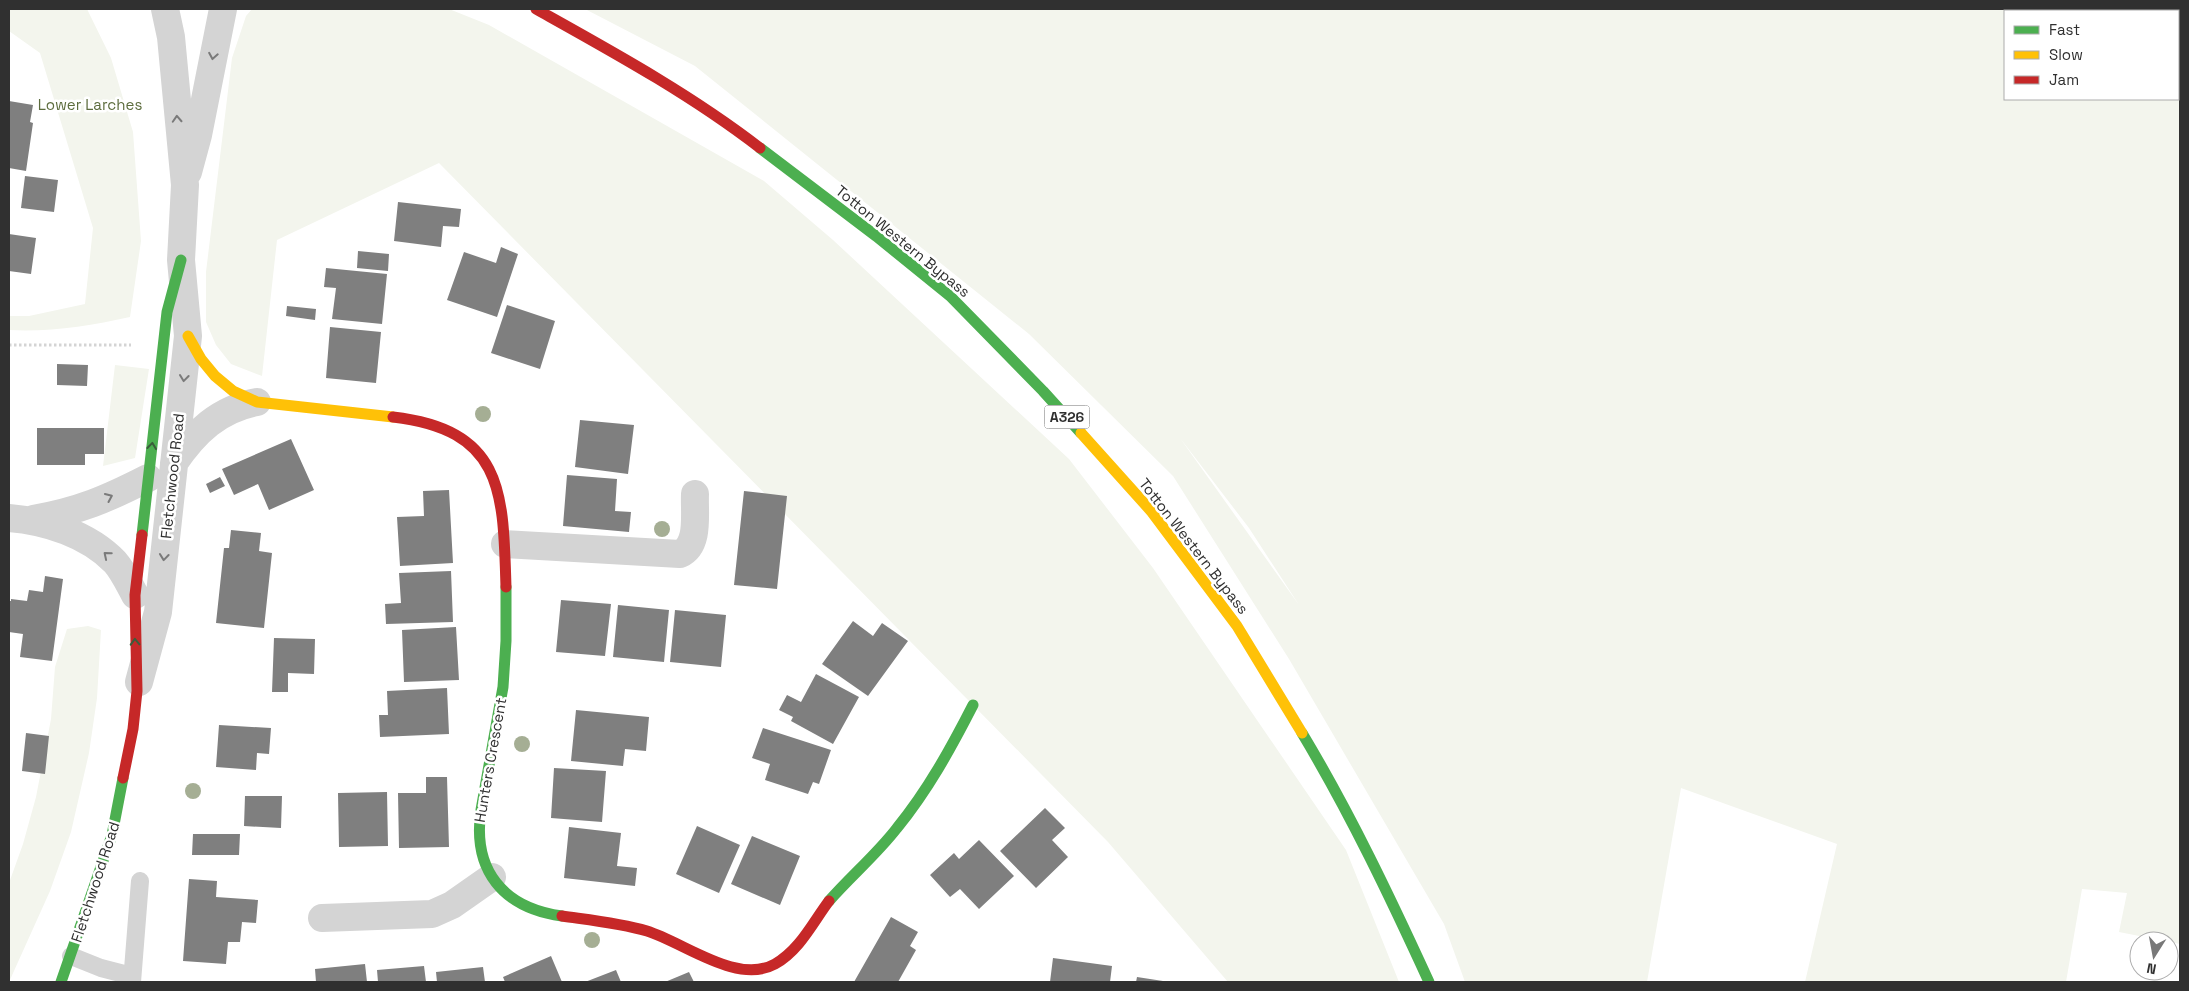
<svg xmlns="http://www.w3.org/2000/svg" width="2189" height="991" viewBox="0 0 2189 991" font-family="'Space Grotesk',sans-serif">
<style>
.green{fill:#f3f5ed;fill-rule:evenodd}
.building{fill:#7f7f7f}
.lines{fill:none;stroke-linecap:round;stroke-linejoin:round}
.path{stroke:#d4d4d4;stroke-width:3;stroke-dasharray:2.5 2.5;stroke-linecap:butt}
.lane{stroke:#d4d4d4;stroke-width:18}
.street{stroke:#d4d4d4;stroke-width:28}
.fast{stroke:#4caf50;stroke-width:11}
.slow{stroke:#ffc107;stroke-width:11}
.jam{stroke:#c62828;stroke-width:11}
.tree{fill:#a5ae94}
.oneway{stroke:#7a7a7a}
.oneway2{stroke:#3a5c3b}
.labels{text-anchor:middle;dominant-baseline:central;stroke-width:5;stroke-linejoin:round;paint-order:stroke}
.shield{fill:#fff;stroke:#6e6e6e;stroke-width:1}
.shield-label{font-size:14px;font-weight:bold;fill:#303030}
.park-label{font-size:15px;fill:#5c6c3d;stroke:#fff}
.street-label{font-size:15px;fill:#303030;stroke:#fff}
</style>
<rect width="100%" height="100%" fill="#fff"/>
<path class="green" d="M9,9H87L111,58L133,132L141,241L130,317C89,326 51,332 9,330V316H29L85,304L93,228L40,53L9,31Z
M252,9H449L489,25L764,181L833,240L1069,459L1153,568L1346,850L1399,982H1228L1108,842L439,163L277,240L262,376L231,364L216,345L206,322V272L232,58L246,16Z
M585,9H2180V944L2119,932L2127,893L2082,889L2066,982H1805L1837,844L1681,788L1647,982H1465L1444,924L1289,659L1173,476L1029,334L695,66ZM2005,11H2178V99H2005ZM1180,438L1249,528L1299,605Z
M115,365L149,369L135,458L103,466Z
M88,626L101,630L97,698L89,753L71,832L50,891L9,982V883L23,844L36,797L51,719L55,667L67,629Z"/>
<path class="building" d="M9,101L33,105L30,122L33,123L26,171L9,168Z
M25,176L58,180L54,212L21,208Z
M398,202L461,209L459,227L443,226L441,247L394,241Z
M9,234L36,238L31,274L9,271Z
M501,247L518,254L497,317L447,300L464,252L496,263Z
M358,251L389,254L388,271L357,268Z
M326,268L387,274L382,324L332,319L336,288L324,287Z
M507,305L555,321L540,369L491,353Z
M287,306L316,309L315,320L286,316Z
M330,327L381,332L376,383L326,378Z
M57,364L88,365L87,386L57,385Z
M580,420L634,425L628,474L575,467Z
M37,428H104V454H85V465H37Z
M291,439L314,490L269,510L258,484L234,495L222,469Z
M567,475L617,479L615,511L631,512L629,532L563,526Z
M220,477L225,486L210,493L206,484Z
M449,490L453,563L400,566L397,517L424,516L423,491Z
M744,491L787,496L777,589L734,585Z
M231,530L261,533L259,551L272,553L264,628L216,623L224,548H229Z
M451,571L453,622L386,624L385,604L401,603L399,573Z
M45,576L63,579L52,661L20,657L23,634L9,632V601H11V599L27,601L29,590L43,592Z
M561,600L611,604L605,656L556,652Z
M618,605L669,610L664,662L613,657Z
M675,610L726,615L721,667L670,662Z
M853,621L873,636L882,623L908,641L868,696L822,664Z
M456,627L459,680L404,682L402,630Z
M274,638L315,639L314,674L288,673V692H272Z
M816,674L859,697L833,744L791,721L793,717L779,710L787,695L801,702Z
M447,688L449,734L380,737L379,715H388L387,691Z
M576,710L649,717L646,751L625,749L623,766L571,761Z
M219,725L271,728L269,754L257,753L256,770L216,767Z
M763,728L831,750L819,784L813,782L808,794L765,780L770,764L752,758Z
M26,733L49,736L45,774L22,771Z
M554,768L606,771L602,822L551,818Z
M426,777H447L449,847L399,848L398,793H426Z
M387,792L388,846L339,847L338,793Z
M245,796H282L281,828L244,826Z
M1045,808L1065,828L1052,840L1068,857L1036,888L1000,851Z
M697,826L740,845L719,893L676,874Z
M569,827L621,833L617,866L637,868L635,886L564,878Z
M193,834H240L239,855H192Z
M752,836L800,856L780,905L731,884Z
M979,840L1014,876L979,909L960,889L950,897L930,875L954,853L959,859Z
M189,879L217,881L216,897L258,900L256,923L242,922L240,942H228L226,964L183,961Z
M891,917L918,932L910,946L916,950L898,982H854Z
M551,956L562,982H505L503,977Z
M1053,958L1112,966L1110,982H1050Z
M365,964L367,982H316L315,969Z
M424,966L426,982H378L377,970Z
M483,967L485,982H437L436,972Z
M616,970L621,982H585Z
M689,972L694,982H665Z
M1137,977L1163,981V982H1136Z"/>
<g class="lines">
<path class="path" d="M9,345H131"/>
<path class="lane" d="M71,956L101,968L132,976
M132,982L140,881"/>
<path class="street" d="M188,172L198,135L223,9
M174,463C195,432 219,409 257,402
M9,518C46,521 88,534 115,562C123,571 129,584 135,595
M33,519C79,511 107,499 148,478
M505,544L680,554C700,545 694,513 695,494
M139,682L158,612L188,336L181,260L185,185L171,37L165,9
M322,918L432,914L452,905L492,877"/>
<path class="fast" d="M760,148L876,236L950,296L1043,391L1081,433
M142,535L167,312L181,260
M506,587V641L503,687L481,810C472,870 503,908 562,916
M1302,733C1350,813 1390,897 1429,982
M829,901C851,876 877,854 897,828C928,790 951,748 973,705
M61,982L112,835L123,778"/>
<path class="slow" d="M188,336L201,359L215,376L233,391L257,402L393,417
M1081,433L1151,511L1237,626L1302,733"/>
<path class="jam" d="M536,9C613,52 690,94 760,148
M393,417C505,430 503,494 506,587
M123,778L133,729L137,691L135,595L142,535
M562,916C590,920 620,923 647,931C685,943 737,985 775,964C800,950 813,922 829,901"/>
</g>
<g class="tree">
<circle cx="483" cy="414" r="8"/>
<circle cx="662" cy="529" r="8"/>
<circle cx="522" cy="744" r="8"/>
<circle cx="193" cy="791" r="8"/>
<circle cx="592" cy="940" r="8"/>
</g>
<defs><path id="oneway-chevron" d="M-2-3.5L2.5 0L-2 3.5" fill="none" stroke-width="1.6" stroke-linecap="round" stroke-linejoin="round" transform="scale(1.25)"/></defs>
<g class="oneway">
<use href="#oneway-chevron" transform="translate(213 56) rotate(100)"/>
<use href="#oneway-chevron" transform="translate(177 119) rotate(-93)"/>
<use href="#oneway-chevron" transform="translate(184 378) rotate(97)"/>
<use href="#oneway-chevron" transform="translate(109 497) rotate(-24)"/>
<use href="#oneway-chevron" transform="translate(107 555) rotate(-140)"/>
<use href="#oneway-chevron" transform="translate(164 557) rotate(96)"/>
</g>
<g class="oneway2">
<use href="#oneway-chevron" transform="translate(152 446) rotate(-83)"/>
<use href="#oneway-chevron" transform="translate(135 642) rotate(-92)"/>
</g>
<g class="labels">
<rect class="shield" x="1044.5" y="405.5" width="45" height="23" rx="4"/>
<g class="shield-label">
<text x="1067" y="417">A326</text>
</g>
<g class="park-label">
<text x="90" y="104">Lower Larches</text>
</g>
<g class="street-label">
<text transform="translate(903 241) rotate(39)">Totton Western Bypass</text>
<text transform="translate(172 476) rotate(-84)">Fletchwood Road</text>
<text transform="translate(1194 546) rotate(52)">Totton Western Bypass</text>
<text transform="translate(490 760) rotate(-80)">Hunters Crescent</text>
<text transform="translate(95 882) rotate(-72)">Fletchwood Road</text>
</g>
</g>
<rect width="2189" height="991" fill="none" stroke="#303030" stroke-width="20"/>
<rect x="2004" y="10" width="175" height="90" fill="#ffffff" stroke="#acacac"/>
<rect x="2014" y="26" width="25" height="8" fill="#4caf50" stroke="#acacac"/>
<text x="2049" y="35" font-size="15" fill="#303030">Fast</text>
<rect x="2014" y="51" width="25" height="8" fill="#ffc107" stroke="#acacac"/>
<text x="2049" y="60" font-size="15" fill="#303030">Slow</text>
<rect x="2014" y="76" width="25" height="8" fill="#c62828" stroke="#acacac"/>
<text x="2049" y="85" font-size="15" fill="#303030">Jam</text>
<g transform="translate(2154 956) rotate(191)"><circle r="24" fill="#ffffff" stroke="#acacac"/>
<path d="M0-4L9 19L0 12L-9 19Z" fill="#787878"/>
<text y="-8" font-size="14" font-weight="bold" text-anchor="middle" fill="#303030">N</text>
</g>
</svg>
